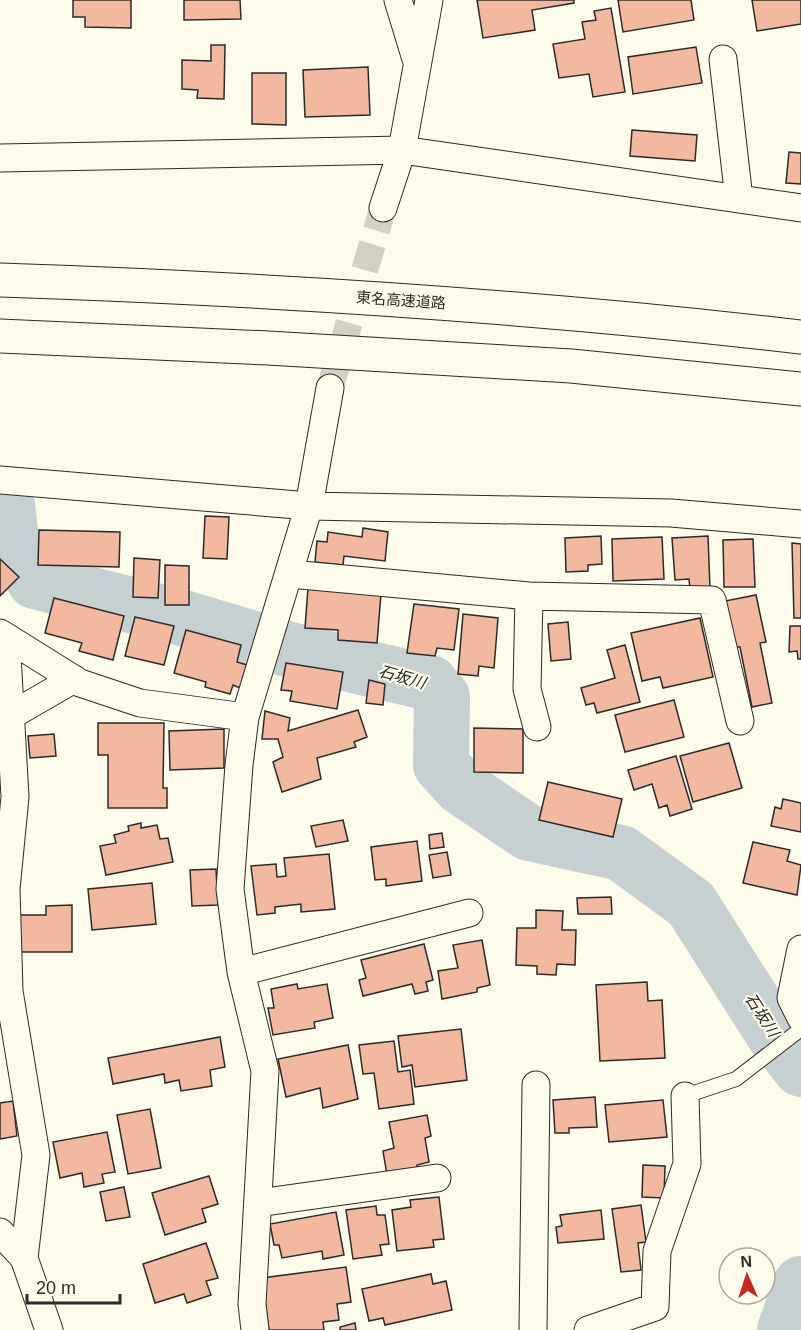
<svg xmlns="http://www.w3.org/2000/svg" width="801" height="1330" viewBox="0 0 801 1330" font-family="Arial,'Noto Sans JP',sans-serif">
<style>
.lines{fill:none;stroke-linecap:round;stroke-linejoin:round}
.river{stroke:#c7d0d0;stroke-width:56}
.building{fill:#f2b8a0;stroke:#2b2b2b;stroke-width:1.5}
.minor-tunnel{stroke:#d3d1c4;stroke-width:27;stroke-dasharray:27 14;stroke-linecap:butt}
.service-casing{stroke:#2b2b2b;stroke-width:16}
.minor-casing{stroke:#2b2b2b;stroke-width:29}
.motorway-casing{stroke:#2b2b2b;stroke-width:35}
.service{stroke:#fdfbea;stroke-width:14}
.minor{stroke:#fdfbea;stroke-width:27}
.motorway{stroke:#fdfbea;stroke-width:33}
.labels{text-anchor:middle;dominant-baseline:central;stroke-width:4.5;stroke-linejoin:round;paint-order:stroke}
.street-label{font-size:15px;fill:#2b2b2b;stroke:#fdfbea}
.water-label{font-size:16px;font-style:italic;fill:#2b2b2b;stroke:#fdfbea}
</style>
<rect width="100%" height="100%" fill="#fdfbea"/>
<g class="lines">
<path class="river" d="M7,505L11,540L35,581L187,619L294,651L430,683L442,697L441,765L461,787L529,833L621,853L691,904L773,1033L801,1069
M785,1330L801,1284"/>
</g>
<path class="building" d="M73,0H131V28L85,27V17H73Z
M184,0H240L241,19L184,20Z
M477,0H574V3L532,10L535,30L483,38Z
M618,0H691L694,20L623,32Z
M752,0H801V24L757,31Z
M611,8L625,92L593,97L589,74L559,78L553,44L585,39L582,22L596,20L594,11Z
M211,45H225L224,99L197,98L198,90L182,89V60L211,61Z
M696,47L702,83L633,94L628,57Z
M368,67L370,115L305,117L303,70Z
M252,73H286V125L252,124Z
M632,130L697,135L695,161L630,156Z
M789,152L801,153V184L786,183Z
M205,516L229,517L227,559L203,558Z
M363,528L388,532L385,561L344,556L343,565L315,562L317,541L327,542L328,532L362,537Z
M39,530L120,532L119,567L38,565Z
M601,536L602,564L588,565V571L566,572L565,538Z
M708,536L710,589L690,590L689,579L675,580L672,538Z
M662,537L664,579L613,581L612,539Z
M753,539L755,587H724L723,540Z
M792,543L801,544V618H794Z
M134,558L160,560L158,598L133,597Z
M0,559L19,577L0,596Z
M165,565L189,566V605H165Z
M308,588L381,594L377,643L338,640V630L305,628Z
M756,595L766,642L760,643L772,703L752,707L740,647H734L725,601Z
M54,598L124,616L113,660L79,651L82,643L45,633Z
M414,604L459,609L454,650L437,648L435,656L407,653Z
M463,614L498,618L494,668L479,666L478,676L458,674Z
M135,617L174,626L164,665L125,656Z
M700,618L713,677L663,688L660,677L642,681L631,633Z
M568,622L571,659L551,661L548,624Z
M790,626H801V659H798L797,651L789,652Z
M186,630L241,645L237,662L247,665L240,688L233,685L230,694L205,687L206,682L174,673Z
M625,645L640,702L597,713L594,703L586,705L581,688L615,678L607,650Z
M286,663L343,672L337,709L290,701L292,691L281,690Z
M369,680L385,684L383,705L366,703Z
M674,700L684,737L625,752L615,715Z
M358,710L367,737L354,742L356,747L317,758L321,779L282,792L273,762L283,757L278,739H262L265,711L290,718L288,731Z
M98,723H164L163,788H167V808H108V755H98Z
M474,728L523,729V773L474,772Z
M224,729V768L170,770L169,731Z
M54,734L56,756L30,758L28,736Z
M729,743L742,788L693,802L680,756Z
M676,756L692,809L670,816L667,805L659,808L652,784L634,790L628,770Z
M548,782L622,799L613,837L539,820Z
M783,799L801,803V832L771,826L775,807L781,809Z
M343,820L348,841L316,847L311,826Z
M141,823V828L157,825L160,839L168,838L173,862L106,875L100,846L116,843L114,835L129,831L128,826Z
M442,833L444,847L430,849L429,835Z
M417,841L422,881L386,886V879L375,880L371,847Z
M753,842L790,850L787,861L801,865L797,895L743,883Z
M447,852L451,875L433,878L429,855Z
M329,854L335,909L301,912V904L275,907V913L257,915L251,866L276,864L277,877L286,876L284,858Z
M216,869L218,905L192,906L190,870Z
M152,883L156,924L92,930L88,889Z
M611,897L612,914H578L577,898Z
M72,905V952H19L18,915H46V906Z
M536,910L563,911L562,930H576L575,965L557,964L556,975L537,974V966L516,965L517,928H536Z
M482,940L490,985L477,988V992L442,999L438,971L458,968L453,945Z
M424,944L433,980L426,982L428,991L415,994L412,984L363,996L359,980L366,978L361,960Z
M647,982L648,1001L662,1000L665,1058L600,1061L596,985Z
M297,984L298,989L327,984L333,1018L314,1022L315,1028L273,1035L268,1008H274L271,989Z
M461,1029L467,1080L415,1087L412,1065L402,1067L398,1036Z
M220,1037L225,1067L210,1070L212,1086L181,1091L179,1080L165,1083L164,1074L113,1084L108,1058Z
M394,1041L398,1072L410,1070L414,1104L379,1109L374,1073L363,1074L359,1045Z
M348,1045L358,1099L323,1108L320,1088L286,1097L278,1059Z
M595,1097L597,1127L569,1128V1133H555L553,1100Z
M663,1100L667,1137L609,1142L605,1105Z
M13,1101L17,1136L0,1139V1103Z
M150,1109L161,1168L128,1174L117,1115Z
M427,1115L431,1136L425,1138L429,1162L417,1165L418,1170L387,1175L383,1151L394,1148L389,1122Z
M107,1132L115,1172L102,1174L104,1183L84,1187L82,1173L60,1178L53,1142Z
M643,1165L665,1166L664,1198L642,1197Z
M209,1176L218,1204L202,1209L206,1222L165,1235L152,1193Z
M124,1187L130,1217L106,1221L100,1192Z
M439,1197L444,1239L433,1240L434,1247L397,1251L392,1210L411,1207L410,1200Z
M641,1205L646,1242L638,1243L641,1270L621,1272L612,1209Z
M376,1206L377,1215H385L389,1244L380,1245L382,1255L353,1259L346,1210Z
M601,1210L604,1239L558,1243L556,1227L562,1226L560,1215Z
M336,1212L344,1255L323,1259L322,1251L282,1258L279,1245H274L270,1224Z
M206,1243L218,1278L206,1281L211,1295L187,1303L184,1294L155,1303L143,1264Z
M346,1267L351,1302L337,1304L339,1320L323,1322L324,1330H269L262,1278Z
M431,1274L433,1284L446,1281L452,1310L385,1325L383,1318L369,1321L362,1289Z
M355,1323L356,1330H340V1327Z"/>
<g class="lines">
<path class="minor-tunnel" d="M330,388L383,208"/>
<defs>
<path id="service" d="M685,1096L736,1079L801,1029"/>
<path id="minor" d="M398,0L416,59
M723,59L739,199
M0,158L402,150L801,208
M383,208L402,150L429,0
M0,480L309,506L671,513L801,524
M290,574L529,596L712,600L740,721
M529,596L527,689L537,727
M0,633L80,683L140,703L245,717
M6,637L15,797L6,889L9,991L36,1155L24,1258
M10,716L74,679
M801,949L791,998L801,1018
M241,972L469,913
M258,1203L437,1178
M0,1232L24,1258L49,1330
M255,1330L252,1304L265,1071L241,972L230,889L239,765L245,717L309,506L330,388
M533,1330L536,1085
M588,1330L655,1307L657,1251L687,1164L685,1096"/>
<path id="motorway" d="M0,280C268,289 535,306 801,337
M0,336L268,348L571,366L801,389"/>
</defs>
<use href="#service" class="service-casing"/>
<use href="#minor" class="minor-casing"/>
<use href="#motorway" class="motorway-casing"/>
<use href="#service" class="service"/>
<use href="#minor" class="minor"/>
<use href="#motorway" class="motorway"/>
</g>
<g class="labels">
<g class="street-label">
<text transform="translate(401 300) rotate(4)">東名高速道路</text>
</g>
<g class="water-label">
<text transform="translate(402 677) rotate(16)">石坂川</text>
<text transform="translate(762 1015) rotate(57)">石坂川</text>
</g>
</g>
<g transform="translate(747 1276) rotate(357)"><circle r="28" fill="#fdfbea" stroke="#a9a89e" stroke-width="1.5"/>
<path d="M0-4.5L10 22L0 15L-10 22Z" fill="#c62828"/>
<text y="-9" font-size="16" font-weight="bold" text-anchor="middle" fill="#2b2b2b">N</text>
</g>
<path d="M27 1294v9h93v-9" fill="none" stroke="#2b2b2b" stroke-width="3"/>
<text x="36" y="1294" font-size="18" fill="#2b2b2b" stroke="#fdfbea" stroke-width="4.5" paint-order="stroke">20 m</text>
</svg>
